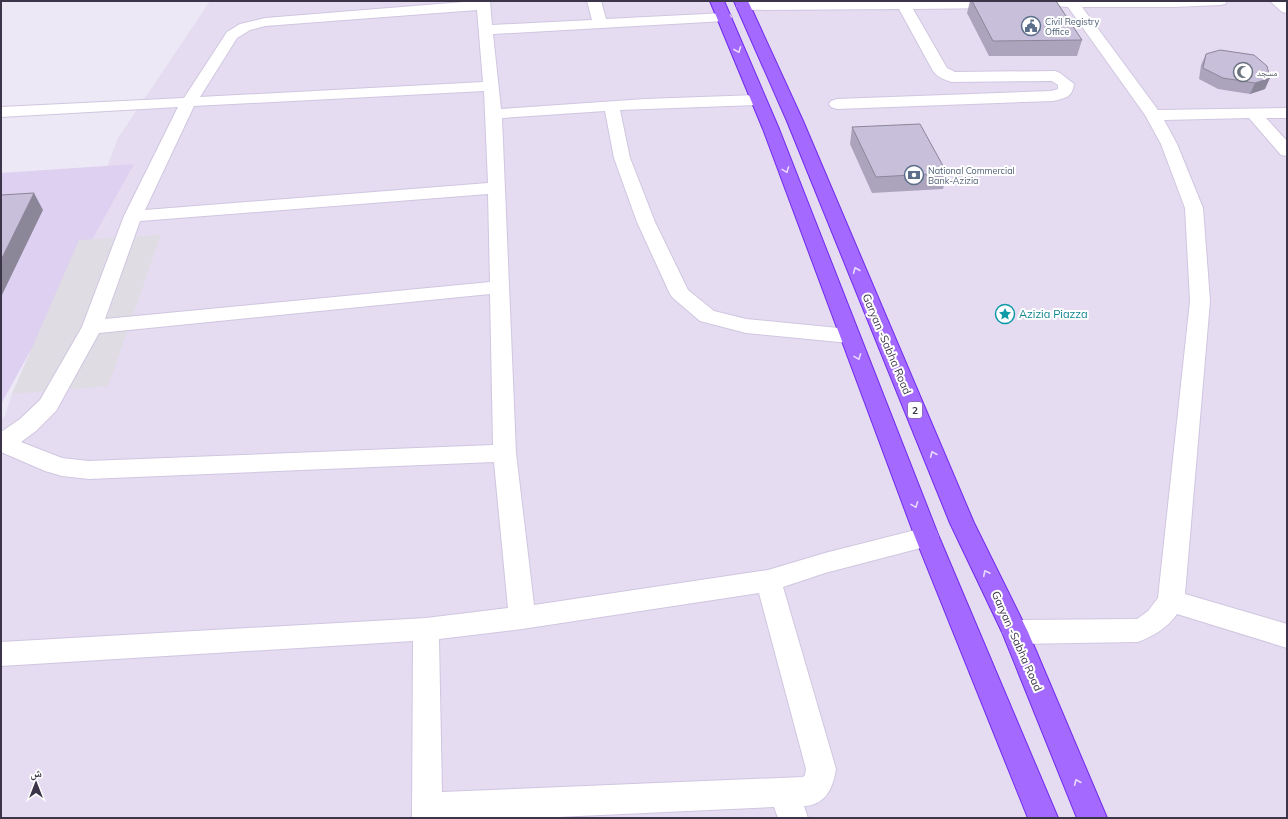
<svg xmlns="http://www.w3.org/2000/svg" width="1288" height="819" viewBox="0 0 1288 819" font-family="Mulish,'Noto Naskh Arabic',sans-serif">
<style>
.residential{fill:#e5dcf1}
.education{fill:#ded0f0}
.parking{fill:#dfdde3}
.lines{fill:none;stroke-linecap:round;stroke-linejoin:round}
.minor-casing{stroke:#d0c6e0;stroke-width:2}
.highway-casing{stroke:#702bec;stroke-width:2}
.minor{fill:#fff;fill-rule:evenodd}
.highway{fill:#a469ff;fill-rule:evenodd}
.wall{fill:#aca4bc}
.shaded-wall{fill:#8c8699}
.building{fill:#c8bfdb;stroke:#8c8699}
.oneway{stroke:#e8daff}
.labels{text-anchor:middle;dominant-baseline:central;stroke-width:4;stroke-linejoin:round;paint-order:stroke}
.far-service-label{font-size:9px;fill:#4e5e75;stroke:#fff;text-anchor:start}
.far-worship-label{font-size:9px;fill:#5b616d;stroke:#fff;text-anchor:start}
.shield{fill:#fff;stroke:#767280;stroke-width:1}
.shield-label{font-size:10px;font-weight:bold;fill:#3c3549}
.culture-label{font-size:11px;fill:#0d838f;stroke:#fff;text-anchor:start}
.street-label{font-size:11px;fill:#3c3549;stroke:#fff}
</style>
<rect width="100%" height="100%" fill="#ede8f5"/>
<path class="residential" d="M210,1H1287V818H1V419L5,416L12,394L79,240L118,138Z"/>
<path class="education" d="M134,164L1,404V173Z"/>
<path class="parking" d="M161,235L108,386L12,394L79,240Z"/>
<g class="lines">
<defs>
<path id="minor" d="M476,1H490L492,25L592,20L587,1H601L606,19L725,13L730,14L732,17L730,20L725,21L493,34L501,109L645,99L757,95L763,97L765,100L763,103L757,105L620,110L630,158L655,222L688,290L714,311L746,319L849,329L856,331L859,336L856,341L849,343L746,333L700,321L673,298L670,294L637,222L614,158L605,111L502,118L516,453L534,605L768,570L825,553L927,527L936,530L939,537L936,544L825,573L783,587L836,769C833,788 826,805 804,806L808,818H778L774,807L536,818H412L413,641L1,666V642L426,618L508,608L494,462L89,479L62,476L45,471L1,452V432L20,419L40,400L82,327L124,216L178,107L1,117V107L184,98L227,32L240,24L265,18ZM477,10L483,82L200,97L237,38L250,30L265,26ZM484,91L488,183L145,210L194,106ZM488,194L490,282L105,319L140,221ZM490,294L493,445L89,461L62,458L21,442L36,431L56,411L99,333ZM759,593L806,769L805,775L803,777L442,792L439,639L522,629Z
M1003,1L1006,4L1004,7L999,8L913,9L947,68L955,72L1055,71L1060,73L1074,84C1072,98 1065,98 1053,101L837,109L831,107L829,104L831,101L837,99L1051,91L1058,89V85L1052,81L952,82C945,80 937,77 933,71L899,9L743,10L738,9L736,6L738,3L743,2Z
M1056,1H1227L1225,4L1220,5L1174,7H1082L1158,110L1287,108V118H1266L1287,141V156L1281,155L1249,118L1164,120L1177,144L1203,208L1210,301L1185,594L1287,624V648L1177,614C1166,629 1155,635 1138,642L1015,644L1006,640L1002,632L1006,624L1015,620L1137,619L1148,611L1158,598L1190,301L1185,208L1161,144L1145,115L1068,7L1056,6L1054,3Z
M1270,1H1285L1287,2V13L1282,12Z"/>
<path id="highway" d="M710,1H724L779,129L939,537L1058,818H1028L915,537L763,129Z
M734,1H748L803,121L974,523L1028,632L1107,818H1077L1002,632L950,523L787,121Z"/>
</defs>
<use href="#minor" class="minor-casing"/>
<use href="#highway" class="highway-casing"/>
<use href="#minor" class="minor"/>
<use href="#highway" class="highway"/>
</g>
<path class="wall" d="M970,1H1056L1082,40L1077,56H989L967,13Z
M1206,54L1265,89L1250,94L1218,89L1199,79L1201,65Z
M852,127L947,173L943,189L872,193L850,144Z"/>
<path class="shaded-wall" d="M1270,78L1265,89L1250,94L1255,83Z
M34,193L43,210L1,297V260Z"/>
<path class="building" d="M972,1H1056L1082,40L993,41Z
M1220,50L1254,55L1267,66L1270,78L1255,83L1223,78L1203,68L1206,54Z
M920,124L947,173L876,177L852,127Z
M34,193L1,260V195Z"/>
<defs><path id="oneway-chevron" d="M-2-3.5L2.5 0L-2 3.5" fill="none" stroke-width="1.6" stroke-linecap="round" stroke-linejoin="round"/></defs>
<g class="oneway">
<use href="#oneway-chevron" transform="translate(738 50) rotate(68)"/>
<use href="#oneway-chevron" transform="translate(786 170) rotate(69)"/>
<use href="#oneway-chevron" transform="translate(856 270) rotate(-113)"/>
<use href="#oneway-chevron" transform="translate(858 357) rotate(69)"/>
<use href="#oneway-chevron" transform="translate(933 454) rotate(-113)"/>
<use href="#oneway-chevron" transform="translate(915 505) rotate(69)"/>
<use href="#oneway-chevron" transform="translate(986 573) rotate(-116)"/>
<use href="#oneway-chevron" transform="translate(1077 782) rotate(-113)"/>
</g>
<defs>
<symbol id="civic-ring" viewBox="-11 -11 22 22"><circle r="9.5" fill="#fff" stroke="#5c6f8a" stroke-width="1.5"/><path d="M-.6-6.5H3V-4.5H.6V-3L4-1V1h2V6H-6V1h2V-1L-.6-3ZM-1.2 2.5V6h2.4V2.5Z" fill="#5c6f8a"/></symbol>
<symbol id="mosque-ring" viewBox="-11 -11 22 22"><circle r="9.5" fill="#fff" stroke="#6b7280" stroke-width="1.5"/><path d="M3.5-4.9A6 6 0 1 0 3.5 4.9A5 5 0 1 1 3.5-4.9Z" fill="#6b7280"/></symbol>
<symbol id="bank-ring" viewBox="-11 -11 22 22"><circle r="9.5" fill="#fff" stroke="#5c6f8a" stroke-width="1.5"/><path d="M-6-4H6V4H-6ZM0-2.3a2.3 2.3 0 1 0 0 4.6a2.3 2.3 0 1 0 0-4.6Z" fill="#5c6f8a"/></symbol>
<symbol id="sight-ring" viewBox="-11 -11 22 22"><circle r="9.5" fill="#fff" stroke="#0f9aa8" stroke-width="1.5"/><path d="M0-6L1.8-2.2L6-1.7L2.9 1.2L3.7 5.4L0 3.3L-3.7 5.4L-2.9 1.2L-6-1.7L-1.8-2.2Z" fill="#0f9aa8"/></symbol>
</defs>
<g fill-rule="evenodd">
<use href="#civic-ring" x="1020" y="15" width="22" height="22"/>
<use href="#mosque-ring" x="1232" y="61" width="22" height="22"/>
<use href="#bank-ring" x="903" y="164" width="22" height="22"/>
<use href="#sight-ring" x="994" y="303" width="22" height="22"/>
</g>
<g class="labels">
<g class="far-service-label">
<text x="1045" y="21">Civil Registry<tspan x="1045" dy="10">Office</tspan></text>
<text x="928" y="170">National Commercial<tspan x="928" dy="10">Bank-Azizia</tspan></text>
</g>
<g class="far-worship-label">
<text x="1257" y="72">مسجد</text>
</g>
<rect class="shield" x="908" y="402" width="14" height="16" rx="3"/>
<g class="shield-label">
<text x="915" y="410">2</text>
</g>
<g class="culture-label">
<text x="1019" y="314">Azizia Piazza</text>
</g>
<g class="street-label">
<text transform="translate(887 344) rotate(67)">Garyan -Sabha Road</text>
<text transform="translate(1017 641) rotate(66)">Garyan -Sabha Road</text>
</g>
</g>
<rect width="1288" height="819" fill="none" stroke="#3c3549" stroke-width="4"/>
<g transform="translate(36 783)" stroke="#ffffff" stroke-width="3" paint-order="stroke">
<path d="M0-3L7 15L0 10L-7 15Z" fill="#3c3549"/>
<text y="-6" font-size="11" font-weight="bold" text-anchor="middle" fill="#3c3549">ش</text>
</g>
</svg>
